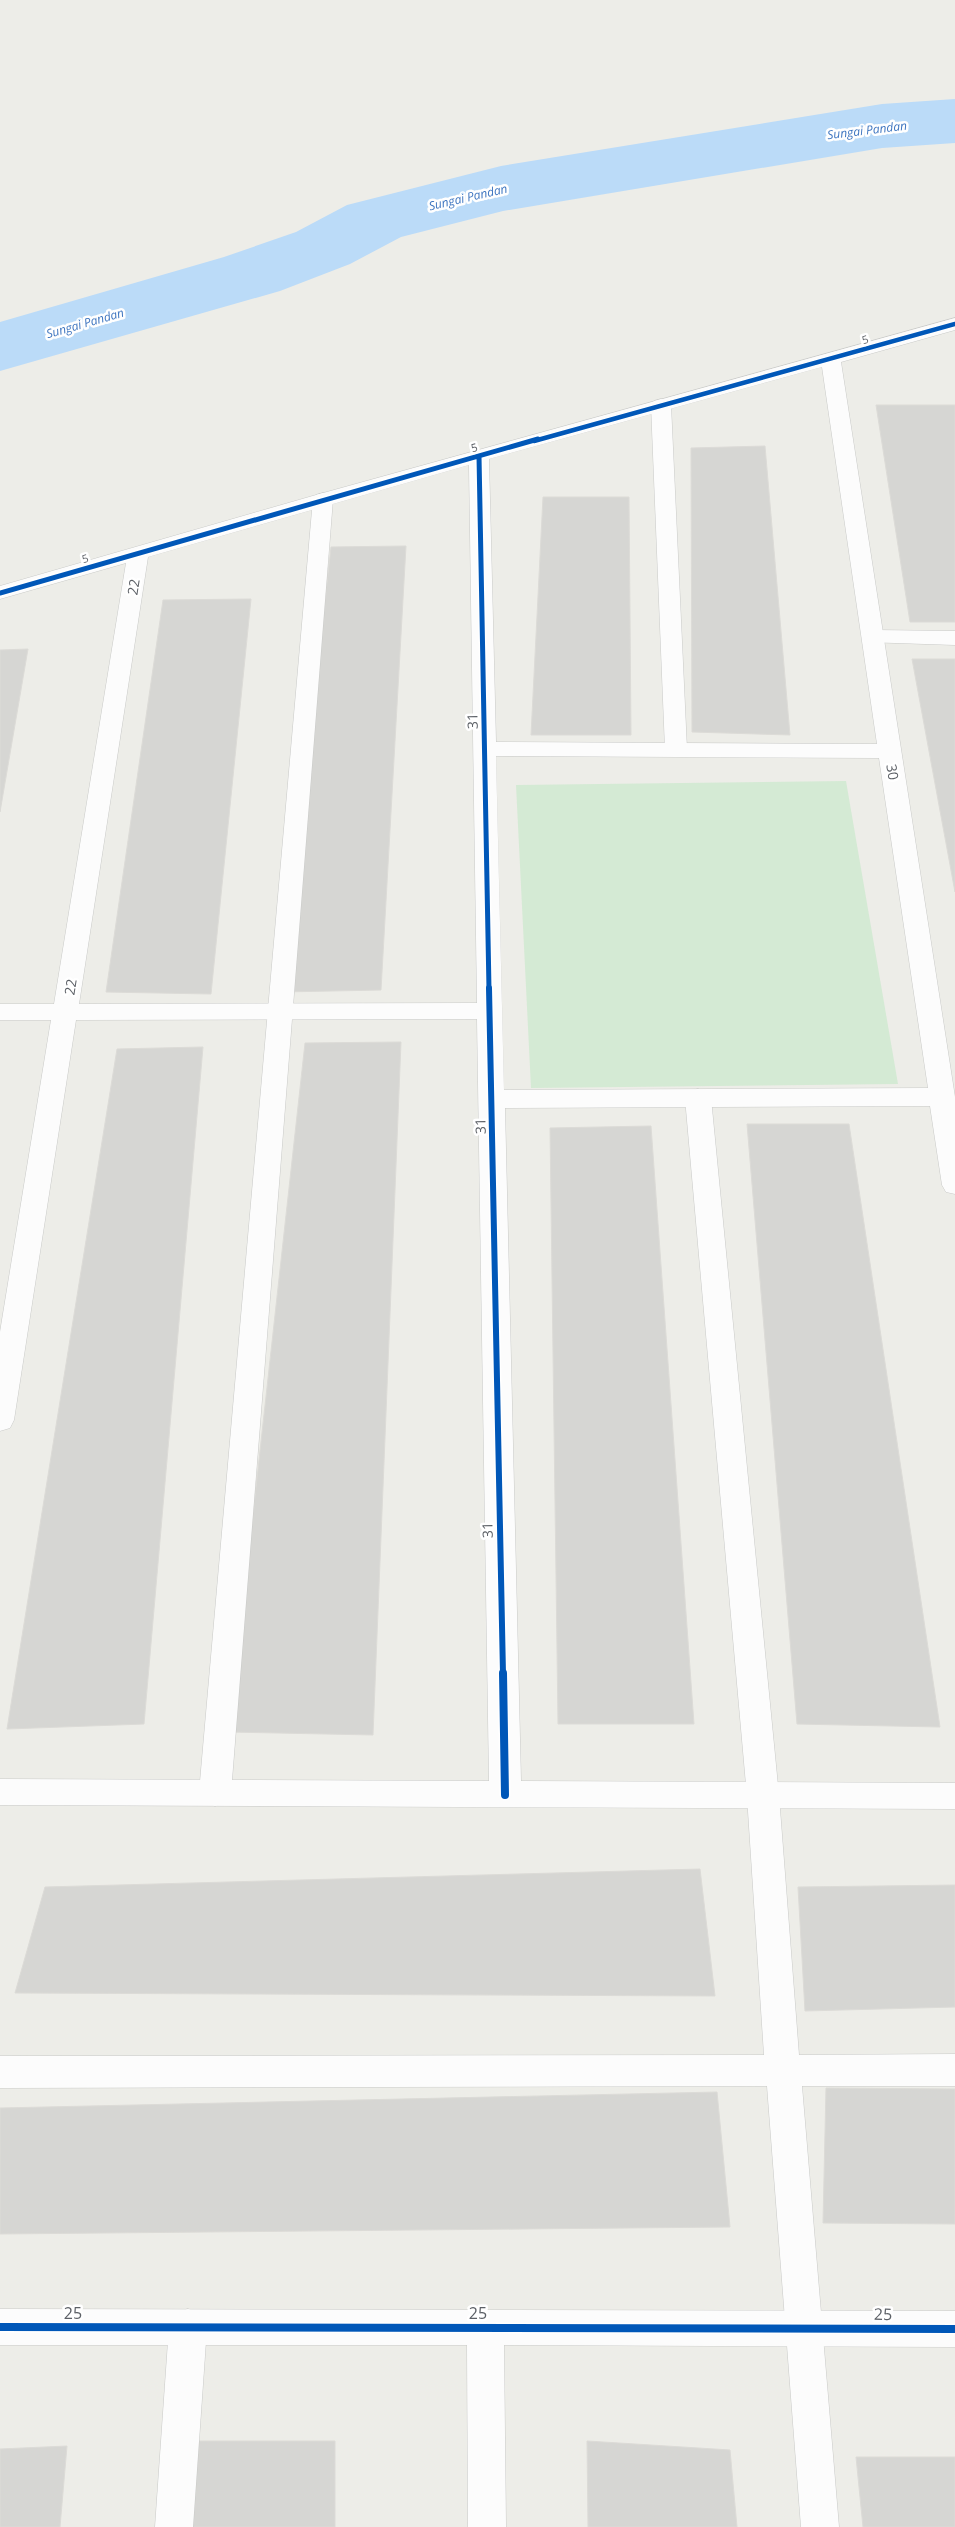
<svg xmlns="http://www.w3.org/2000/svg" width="955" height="2527" viewBox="0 0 955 2527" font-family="'Open Sans',sans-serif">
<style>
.green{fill:#d4ead4}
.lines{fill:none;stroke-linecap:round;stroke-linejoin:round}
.river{fill:#bbdbf8;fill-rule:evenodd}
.building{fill:#d6d6d3;stroke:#dcdbd7}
.lane-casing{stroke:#c9cac8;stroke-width:1}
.street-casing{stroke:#c9cac8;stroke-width:1}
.lane{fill:#fcfcfc;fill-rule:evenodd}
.street{fill:#fcfcfc;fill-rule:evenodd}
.cycleway-far3-casing{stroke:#fff;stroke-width:6}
.cycleway-far2-casing{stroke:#fff;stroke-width:8}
.cycleway-far1-casing{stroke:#fff;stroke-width:9}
.cycleway-casing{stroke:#fff;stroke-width:11}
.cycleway-far3{stroke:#0057b8;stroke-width:4.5}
.cycleway-far2{stroke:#0057b8;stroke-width:5}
.cycleway-far1{stroke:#0057b8;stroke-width:6}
.cycleway{stroke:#0057b8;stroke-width:8}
.labels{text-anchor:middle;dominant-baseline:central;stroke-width:5;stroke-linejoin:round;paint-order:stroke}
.far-street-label{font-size:11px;fill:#5c6066;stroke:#fff}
.far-water-label{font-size:12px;font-style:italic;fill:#3f76c0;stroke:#fff}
.street-label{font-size:14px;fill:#5c6066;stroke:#fff}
.near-street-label{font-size:16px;fill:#5c6066;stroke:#fff}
</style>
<rect width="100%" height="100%" fill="#edede8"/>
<path class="green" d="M846,781L898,1084L531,1088L516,785Z"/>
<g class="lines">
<path class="river" d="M955,99V143L882,148L503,211L401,237L350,264L280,291L0,371V322L224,257L296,232L347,205L501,166L882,104Z"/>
</g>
<path class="building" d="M876,405H955V622H910Z
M765,446L790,735L692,732L691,448Z
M543,497H629L631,735H531Z
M406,546L381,990L281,992L331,547Z
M251,599L211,994L106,992L163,600Z
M28,649L0,812V650Z
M912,659H955V892Z
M401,1042L373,1735L229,1732L305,1043Z
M203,1047L144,1724L7,1729L117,1049Z
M747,1124H849L940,1727L797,1724Z
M651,1126L694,1724H558L550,1128Z
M700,1869L715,1996L15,1993L45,1887Z
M955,1885V2007L805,2011L798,1887Z
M826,2088L955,2089V2224L823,2223Z
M717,2092L730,2227L0,2234V2108Z
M183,2441H335V2527H178Z
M587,2441L730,2450L737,2527H588Z
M67,2446L60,2527H0V2449Z
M856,2457H955V2527H863Z"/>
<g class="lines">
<defs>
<path id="lane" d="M661,399L668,401L671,405L687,749L684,754L676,756L668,754L665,749L651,405L654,401Z
M323,493L330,495L333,499L231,1793L226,1802L215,1806L204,1802L199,1793L313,499L316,495Z
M873,630L955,631V645L865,642L862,637L865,632Z
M698,1089L707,1092L711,1098L779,1796L799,2055L955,2054V2086H802L839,2527H801L767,2086L0,2088V2056L764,2055L747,1796L685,1098L689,1092Z
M188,2309L201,2314L207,2327L193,2527H155L169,2327L175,2314Z"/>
<path id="street" d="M955,318V330L841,362L955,1097V1194L946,1192L942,1185L930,1106L505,1108L521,1781L955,1783V1809L0,1805V1779L489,1781L477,1019L76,1020L14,1420L10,1428L0,1431V1332L51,1020H0V1004H54L126,563L0,599V586L316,495ZM822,367L877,744L496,742L489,459ZM469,465L477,1003L79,1004L148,557ZM496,756L879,758L928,1088L504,1090Z
M0,2309L955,2311V2347L504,2345L506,2527H468L467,2345H0Z"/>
</defs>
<use href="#lane" class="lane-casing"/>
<use href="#street" class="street-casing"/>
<use href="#lane" class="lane"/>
<use href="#street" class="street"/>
<defs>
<path id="cycleway-far3" d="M534,441L955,324"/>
<path id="cycleway-far2" d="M479,456L489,989
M0,593L538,439"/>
<path id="cycleway-far1" d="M489,988L503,1674"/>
<path id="cycleway" d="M503,1673L505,1795
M0,2327L955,2329"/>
</defs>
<use href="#cycleway-far3" class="cycleway-far3-casing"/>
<use href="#cycleway-far2" class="cycleway-far2-casing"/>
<use href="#cycleway-far1" class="cycleway-far1-casing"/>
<use href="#cycleway" class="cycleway-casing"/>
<use href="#cycleway-far3" class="cycleway-far3"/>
<use href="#cycleway-far2" class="cycleway-far2"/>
<use href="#cycleway-far1" class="cycleway-far1"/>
<use href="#cycleway" class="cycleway"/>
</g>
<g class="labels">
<g class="far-street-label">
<text transform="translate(865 339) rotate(-16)">5</text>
<text transform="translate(474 447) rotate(-15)">5</text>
<text transform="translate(85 558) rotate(-16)">5</text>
</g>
<g class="far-water-label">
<text transform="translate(867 130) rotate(-7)">Sungai Pandan</text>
<text transform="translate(468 197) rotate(-13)">Sungai Pandan</text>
<text transform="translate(85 323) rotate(-16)">Sungai Pandan</text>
</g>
<g class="street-label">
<text transform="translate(133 587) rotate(-81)">22</text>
<text transform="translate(472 721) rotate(-91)">31</text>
<text transform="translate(893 772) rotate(81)">30</text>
<text transform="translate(70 987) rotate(-81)">22</text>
<text transform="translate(480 1126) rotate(-91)">31</text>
<text transform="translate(487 1530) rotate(-91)">31</text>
</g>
<g class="near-street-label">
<text x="73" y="2313">25</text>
<text x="478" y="2313">25</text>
<text transform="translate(883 2314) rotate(1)">25</text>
</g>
</g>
</svg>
